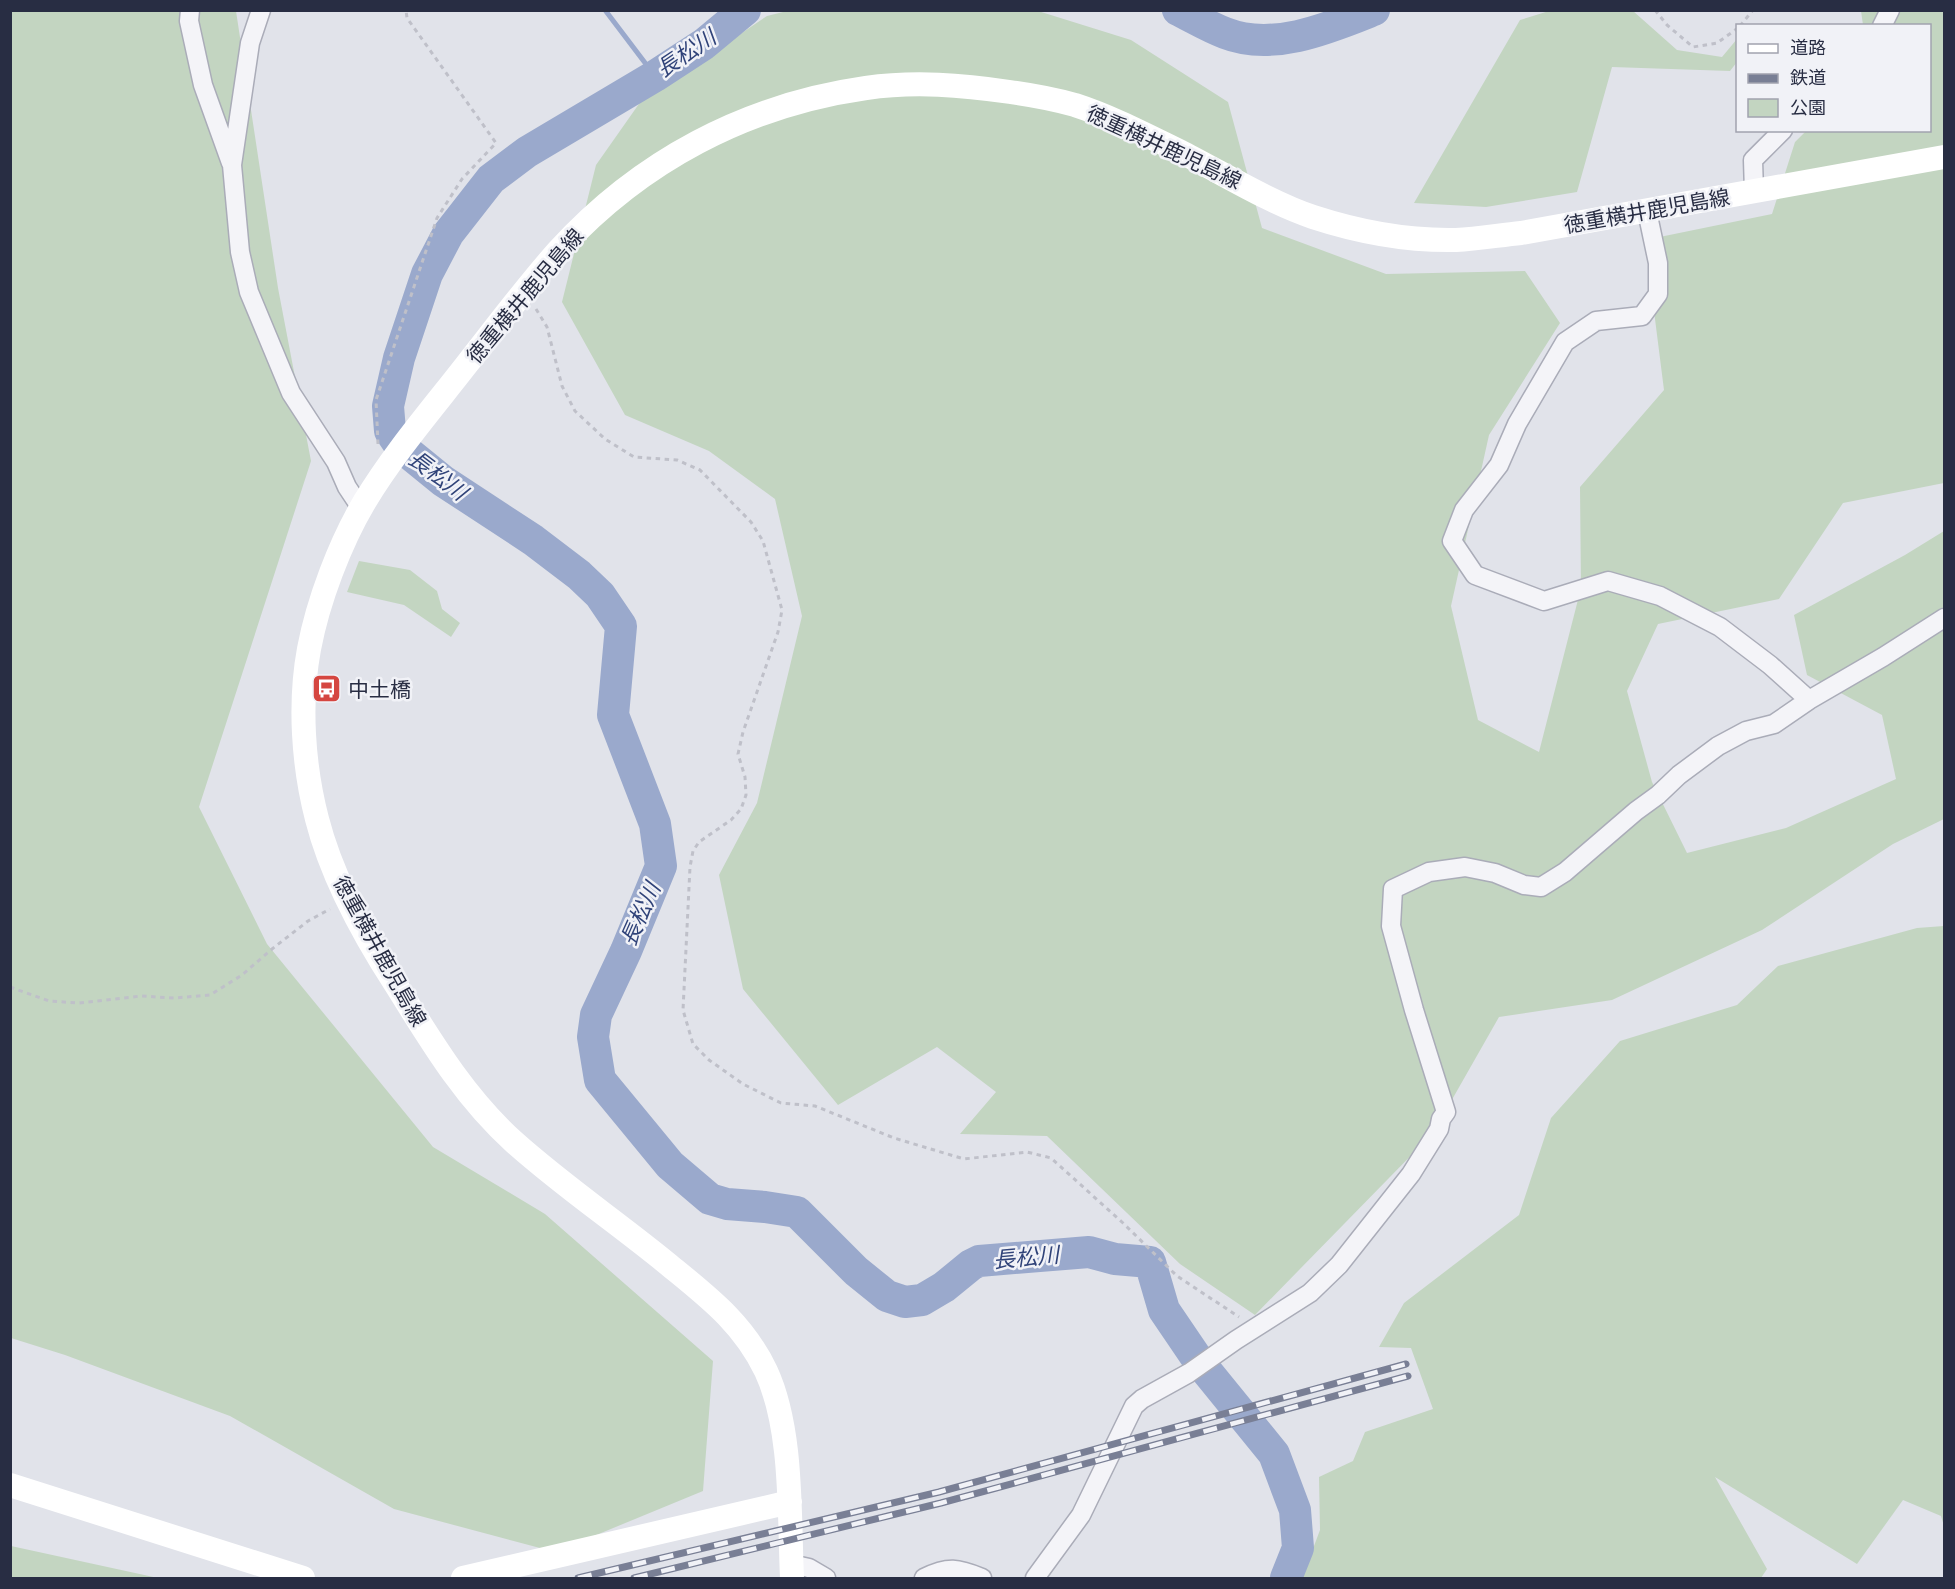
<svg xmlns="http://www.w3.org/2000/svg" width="1955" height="1589" viewBox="0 0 1955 1589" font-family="'Archivo Narrow','Noto Sans JP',sans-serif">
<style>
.green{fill:#c3d5c1}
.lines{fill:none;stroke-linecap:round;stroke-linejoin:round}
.stream{stroke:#9aa9cc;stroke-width:5}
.river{stroke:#9aa9cc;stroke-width:32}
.street-casing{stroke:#aaacb8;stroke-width:21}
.path{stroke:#bfc0c9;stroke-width:3;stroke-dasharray:4.5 4.5;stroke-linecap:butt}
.street{stroke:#f4f4f8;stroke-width:18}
.secondary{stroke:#fff;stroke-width:24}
.rail-casing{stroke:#797f95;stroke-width:7}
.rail{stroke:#f1f2f7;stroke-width:4.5;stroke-dasharray:14;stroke-linecap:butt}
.labels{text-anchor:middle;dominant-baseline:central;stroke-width:5;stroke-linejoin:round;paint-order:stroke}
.street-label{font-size:21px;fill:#282d43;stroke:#f1f2f7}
.poi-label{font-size:21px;fill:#282d43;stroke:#f1f2f7;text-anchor:start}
.water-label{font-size:22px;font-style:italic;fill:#304379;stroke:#f1f2f7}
</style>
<rect width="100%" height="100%" fill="#e1e3ea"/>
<path class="green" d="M791,10L1038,11L1131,40L1228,102L1262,228L1386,274L1525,271L1560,323L1489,435L1451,606L1478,720L1539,752L1581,588L1580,487L1664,390L1645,240L1772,214L1795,142L1806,131L1930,130V26L1863,25L1861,11H1944V483L1843,503L1779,599L1658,624L1627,691L1652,782L1687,853L1786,828L1896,779L1882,715L1807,675L1794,615L1905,555L1944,531V819L1893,844L1762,930L1612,1000L1499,1017L1433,1133L1255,1315L1180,1264L1047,1136L960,1134L996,1092L937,1047L838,1105L743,989L719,875L757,803L802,616L775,499L709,451L625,415L562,302L596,165L641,101L767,16Z
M10,11H236L278,288L311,461L199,807L267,944L433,1147L545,1214L713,1361L703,1491L555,1552L394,1509L230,1416L65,1355L11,1338Z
M1549,11H1633L1677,50L1722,57L1737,39V62L1730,71L1612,67L1577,192L1486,207L1414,203L1520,20Z
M359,561L410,570L437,591L442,609L460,623L451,637L404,605L347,592Z
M1944,926V1526L1941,1516L1903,1500L1857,1564L1715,1477L1767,1569L1761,1578H1302L1320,1530L1319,1477L1353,1461L1365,1432L1433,1409L1411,1348L1379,1347L1404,1303L1519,1215L1551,1118L1620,1041L1737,1005L1778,966L1917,928Z
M10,1546H11L158,1578H11Z"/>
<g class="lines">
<path class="stream" d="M605,10L655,76"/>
<path class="river" d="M745,10L704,44L655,76L527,152L491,179L448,234L427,274L399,358L388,406L390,431L400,446L443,481L533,540L579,575L600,595L621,626L613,715L655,824L661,866L626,951L596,1015L593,1037L600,1080L670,1165L710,1199L727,1204L765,1207L797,1212L856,1271L887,1296L905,1302L922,1300L944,1287L971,1265L979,1261L1089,1252L1115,1259L1150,1262L1164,1310L1200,1363L1274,1454L1295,1510L1298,1548L1286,1578
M1178,10C1194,18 1209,27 1225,33C1273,52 1329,28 1374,10"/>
<defs>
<path id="street" d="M190,10L189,21L203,85L231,163
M261,10L250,43L232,165L240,252L249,292L291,393L336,462L347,487L361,508
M1882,26L1890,10
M1754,192L1753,160L1783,130
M1647,211L1658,263V294L1642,316L1596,321L1565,342L1517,424L1499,465L1464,510L1452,541L1475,575L1544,601L1608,581L1660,596L1720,627L1770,665L1809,700
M791,1564L809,1568L826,1578
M924,1578C948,1566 958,1568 982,1578
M1035,1578L1081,1515L1134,1406L1142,1399L1189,1373L1236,1340L1310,1293L1339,1265L1411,1174L1439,1129L1441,1119L1446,1112L1414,1010L1391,926L1393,889L1429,872L1465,867L1495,873L1524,885L1541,887L1565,872L1636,811L1658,795L1679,775L1718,746L1746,731L1774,724L1809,700L1883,657L1944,618"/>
</defs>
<use href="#street" class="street-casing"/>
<path class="path" d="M1655,10L1667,25L1693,47L1717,43L1738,28
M1740,26L1753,10
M536,309L547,327L562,386L575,411L605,439L634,457L677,460L700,470L751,522L763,541L782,610L778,632L743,732L738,754L745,777L746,795L741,809L731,820L699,842L693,851L690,867L683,1010L693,1044L709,1060L743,1084L781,1103L815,1106L894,1138L964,1159L1027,1152L1051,1158L1123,1223L1177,1276L1239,1317
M378,444L376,400L437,218L462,179L496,143L407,18L406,10
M10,987L49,1001L79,1003L141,996L174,998L210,995L242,975L272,949L308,921L330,909"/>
<use href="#street" class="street"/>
<path class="secondary" d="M10,1485L303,1578
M463,1578L790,1502
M792,1578C789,1515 793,1429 766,1371C743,1323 708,1297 669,1265C618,1223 563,1186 514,1142C464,1097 431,1041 396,985C363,934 332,878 317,819C303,765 299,703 309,649C318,601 340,543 365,501C394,453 432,409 467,364C497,326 526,287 558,251C640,161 746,105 866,88C915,81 962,85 1010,92C1032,95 1054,99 1075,105C1112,117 1148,136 1183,153C1224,174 1271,203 1313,217C1359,232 1408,241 1456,240C1478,239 1500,235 1521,233L1944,157"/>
<defs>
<path id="rail" d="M578,1578L939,1492L1406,1364
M634,1578L941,1503L1408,1376"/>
</defs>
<use href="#rail" class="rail-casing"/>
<use href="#rail" class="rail"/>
</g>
<defs>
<symbol id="bus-square" viewBox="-11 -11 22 22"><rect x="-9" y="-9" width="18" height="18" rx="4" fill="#d54640" stroke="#f1f2f7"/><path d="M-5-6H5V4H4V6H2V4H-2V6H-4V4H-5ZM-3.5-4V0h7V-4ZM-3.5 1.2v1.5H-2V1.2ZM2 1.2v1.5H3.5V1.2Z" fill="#fff"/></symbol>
</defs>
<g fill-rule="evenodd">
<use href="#bus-square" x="310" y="672" width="33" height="33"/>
</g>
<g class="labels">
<g class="street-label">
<text transform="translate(1164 147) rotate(25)">徳重横井鹿児島線</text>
<text transform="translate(1647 211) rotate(-10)">徳重横井鹿児島線</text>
<text transform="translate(525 296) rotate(-50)">徳重横井鹿児島線</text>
<text transform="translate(380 951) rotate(61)">徳重横井鹿児島線</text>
</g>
<g class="poi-label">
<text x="348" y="689">中土橋</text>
</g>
<g class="water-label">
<text transform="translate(686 53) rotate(-34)">長松川</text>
<text transform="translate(438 475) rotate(37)">長松川</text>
<text transform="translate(640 914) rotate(-66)">長松川</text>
<text transform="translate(1026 1257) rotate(-5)">長松川</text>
</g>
</g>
<rect width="1955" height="1589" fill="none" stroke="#282d43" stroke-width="24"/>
<rect x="1736" y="24" width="195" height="108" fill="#f1f2f7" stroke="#a1a3af" stroke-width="1.5"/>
<rect x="1748" y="44" width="30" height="9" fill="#ffffff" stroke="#a1a3af" stroke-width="1.5"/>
<text x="1790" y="54" font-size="18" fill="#282d43">道路</text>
<rect x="1748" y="74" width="30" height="9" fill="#797f95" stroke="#a1a3af" stroke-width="1.5"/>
<text x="1790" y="84" font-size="18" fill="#282d43">鉄道</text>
<rect x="1748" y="99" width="30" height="18" fill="#c3d5c1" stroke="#a1a3af" stroke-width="1.5"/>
<text x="1790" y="114" font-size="18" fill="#282d43">公園</text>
</svg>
